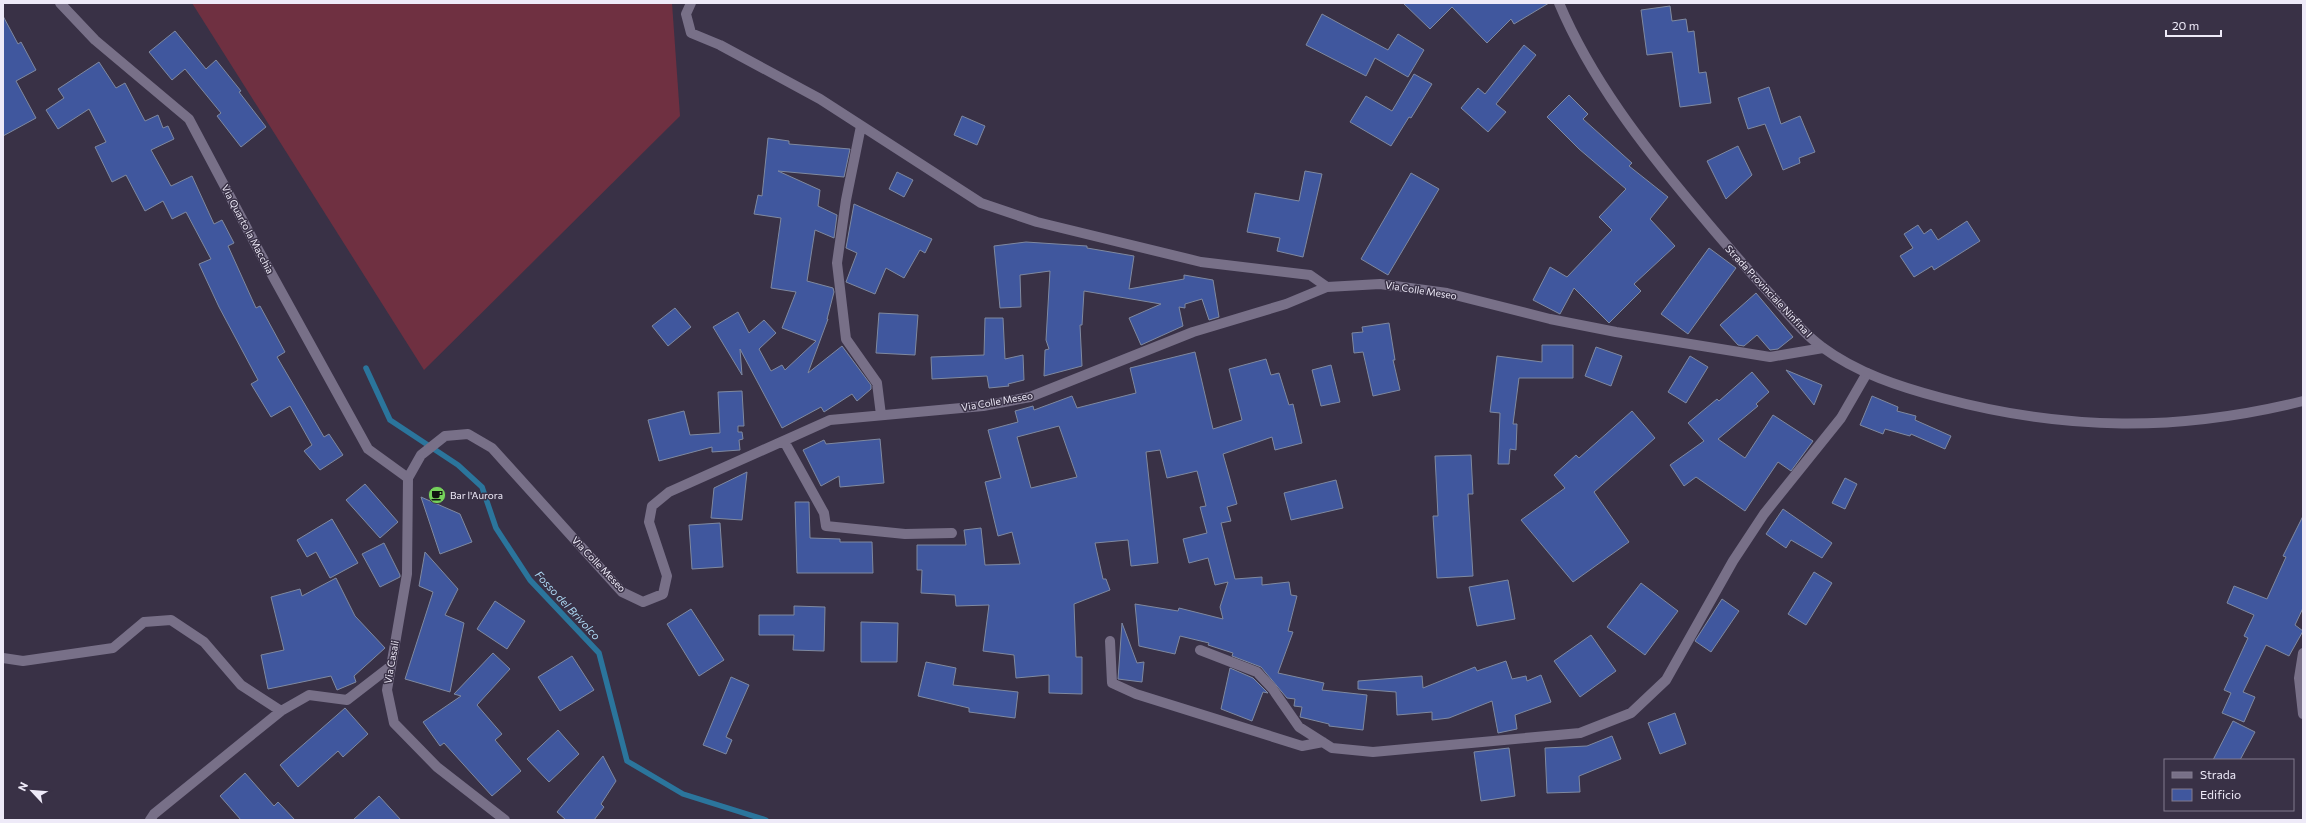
<svg xmlns="http://www.w3.org/2000/svg" width="2306" height="823" viewBox="0 0 2306 823" font-family="Commissioner,sans-serif">
<style>
.grass{fill:#6f3041}
.lines{fill:none;stroke-linecap:round;stroke-linejoin:round}
.stream{stroke:#2b759c;stroke-width:5.5}
.building{fill:#40579e;stroke:#7f89a0;fill-rule:evenodd}
.minor{stroke:#787088;stroke-width:10}
.tertiary{stroke:#787088;stroke-width:10}
.labels{text-anchor:middle;dominant-baseline:central;stroke-width:3;stroke-linejoin:round;paint-order:stroke}
.street-label{font-size:10px;fill:#eeeaf8;stroke:#393146}
.poi-label{font-size:10px;fill:#eeeaf8;stroke:#393146;text-anchor:start}
.water-label{font-size:11px;font-style:italic;fill:#acd7f2;stroke:#393146}
</style>
<rect width="100%" height="100%" fill="#393146"/>
<path class="grass" d="M192,3H672L680,116L424,370Z"/>
<g class="lines">
<path class="stream" d="M366,368L390,420L458,465L482,487L496,528L530,580L599,653L627,761L683,794L766,820"/>
</g>
<path class="building" d="M1403,3H1549L1514,24L1511,19L1487,43L1452,7L1430,29Z
M1670,6L1672,21L1686,19L1688,32L1694,31L1699,73L1706,72L1711,103L1680,107L1672,52L1647,55L1641,10Z
M1322,14L1388,50L1398,34L1424,50L1408,77L1375,58L1366,76L1306,45Z
M3,16L18,44L21,42L36,70L16,81L36,118L3,136Z
M175,31L206,69L216,60L241,91L239,92L266,127L241,147L217,116L221,113L185,69L172,80L149,52Z
M1524,45L1536,55L1496,104L1506,112L1488,132L1461,108L1478,88L1485,94Z
M99,62L116,88L125,83L145,121L158,115L163,128L168,126L174,139L151,150L171,186L192,176L214,224L222,220L234,243L228,246L256,308L260,306L285,352L277,357L324,437L329,434L343,455L320,470L304,451L312,445L290,406L271,417L251,384L258,380L219,307L199,264L211,259L186,212L172,219L163,201L145,211L126,175L112,182L95,147L106,142L89,109L58,129L46,110L64,98L58,89Z
M1414,74L1432,84L1411,118L1409,117L1391,146L1350,122L1366,96L1392,111Z
M1769,87L1781,124L1800,116L1815,152L1799,158L1800,163L1783,170L1765,124L1748,129L1738,98Z
M1569,95L1588,114L1583,119L1632,163L1629,166L1668,197L1650,219L1675,246L1634,284L1641,291L1609,323L1574,288L1560,314L1533,300L1550,267L1567,277L1612,230L1599,217L1626,189L1579,149L1547,117Z
M962,116L985,126L977,145L954,135Z
M768,138L789,141V144L850,149L844,177L778,171L820,190L818,206L837,215L834,238L815,230L807,281L833,288L834,292L827,319H828L808,373L842,346L871,385V389L857,401L852,394L824,412L821,407L782,428L740,349L742,375L713,327L738,312L749,333L764,320L776,333L759,349L771,371L782,365L785,370L816,341L782,328L796,292L771,288L781,218L754,214L758,195L762,196Z
M1738,146L1752,175L1726,199L1707,161Z
M1305,171L1322,174L1303,257L1277,251L1280,238L1247,232L1255,193L1299,201Z
M897,172L913,180L904,197L889,189Z
M1411,173L1439,189L1388,275L1361,259Z
M854,204L932,239L925,253L920,250L904,278L886,268L875,294L846,282L857,253L846,248Z
M1967,221L1980,241L1934,270L1932,266L1914,277L1900,256L1913,248L1904,234L1918,225L1924,234L1931,229L1938,240Z
M1026,242L1087,246V248L1134,256L1129,289L1184,279V275L1213,280L1219,317L1209,320L1202,299L1185,304V308L1179,307L1183,326L1141,345L1129,318L1161,304L1084,291L1082,325H1080L1082,366L1044,376L1045,350L1049,349L1046,340L1050,271L1020,275L1021,307L1000,308L994,246Z
M1709,248L1736,268L1688,334L1661,314Z
M1756,293L1793,337L1778,349L1770,350L1757,335L1744,346L1738,345L1720,325Z
M675,308L691,327L668,346L652,326Z
M879,313L918,315L915,355L876,353Z
M985,318H1003L1005,359L1023,355L1024,380L1008,384L1009,386L989,388L987,376L932,379L931,357L984,355Z
M1389,323L1395,360H1393L1400,390L1373,396L1363,352L1354,353L1352,333L1363,332L1362,327Z
M1542,345H1573V378H1519L1513,424H1517L1516,450L1510,449L1509,464H1498L1500,413L1490,412L1497,356L1542,362Z
M1596,347L1622,356L1611,386L1585,376Z
M1195,352L1213,429L1242,420L1229,369L1266,359L1271,375L1279,373L1289,405L1293,404L1302,443L1275,450L1272,437L1223,454L1237,504L1227,507L1231,521L1221,523L1235,579L1262,577V585L1289,582L1291,595L1297,596L1288,631L1293,632L1278,673L1324,683L1322,690L1367,695L1363,730L1329,726V724L1300,717L1302,707L1294,706L1295,699L1287,698L1261,667L1232,656L1233,653L1208,645L1209,643L1180,636L1175,654L1139,646L1135,604L1178,611L1179,608L1223,619L1220,607L1228,582L1215,585L1208,558L1189,563L1183,539L1207,533L1200,507L1206,506L1197,471L1167,478L1160,450L1146,452L1158,563L1131,566L1128,540L1095,543L1103,579H1106L1110,590L1074,604L1076,657H1082V694L1049,693V675L1016,678L1014,655L983,651L989,605L956,606L955,595L921,593L922,570H917V545H966L964,530L981,528L985,565L1020,564L1012,532L998,536L985,482L1001,478L988,430L1018,422L1015,411L1033,406L1034,410L1072,396L1077,408L1136,393L1130,368ZM1059,426L1077,477L1031,488L1017,437Z
M1690,356L1708,367L1686,403L1668,392Z
M1331,365L1340,402L1321,406L1312,370Z
M1786,370L1822,385L1814,405Z
M1752,372L1769,392L1756,404L1758,406L1718,439L1745,458L1773,415L1813,441L1791,471L1778,462L1745,511L1696,477L1684,486L1670,465L1704,441L1688,423L1717,399L1719,401Z
M742,391L744,426H738V432H742L743,439L739,440L740,450L712,452V447L659,461L648,420L684,411L690,435L720,433L718,392Z
M1872,396L1898,407L1897,411L1916,416L1915,420L1951,436L1945,449L1911,434L1910,436L1885,429L1883,434L1860,425Z
M1632,411L1655,438L1594,492L1629,542L1573,582L1521,520L1565,488L1554,475L1576,455L1579,458Z
M880,439L884,483L840,487L839,476L821,486L803,450L824,440L826,444Z
M1471,455L1473,494H1468L1473,576L1437,578L1433,516H1438L1435,456Z
M747,472L742,520L711,518L714,488Z
M1845,478L1857,484L1845,509L1832,503Z
M1336,480L1343,508L1291,520L1284,493Z
M365,484L398,522L380,538L346,500Z
M421,497L460,514L472,542L440,554Z
M795,502H809L810,538L840,539V542H872L873,573H797Z
M1783,509L1832,543L1822,558L1791,540L1786,548L1766,534Z
M2303,516V608L2295,625L2303,631L2289,656L2266,645L2243,692L2255,697L2244,722L2222,713L2231,693L2224,690L2248,638L2244,636L2254,615L2227,603L2234,586L2267,599L2286,557L2283,556Z
M332,519L358,563L330,578L316,552L307,557L297,540Z
M720,523L723,567L692,569L689,525Z
M384,543L400,575V577L380,587L362,554Z
M425,552L458,589L445,615L464,623L450,692L405,679L433,592L419,586Z
M1814,572L1832,583L1806,625L1788,614Z
M336,578L355,616L385,648L354,676L356,682L337,690L331,676L268,689L261,655L284,650L271,597L300,589L302,596Z
M1508,580L1515,619L1477,626L1469,587Z
M1641,583L1678,611L1645,655L1607,627Z
M1722,599L1739,611L1711,652L1695,641Z
M495,601L525,621L507,649L477,629Z
M794,606L825,607L824,651L793,650L794,635H759V615H794Z
M691,609L724,660L699,676L667,624Z
M861,622L898,623L897,662H861Z
M1122,623L1137,663L1144,662L1142,682L1118,679Z
M1591,635L1616,671L1580,697L1554,661Z
M493,653L510,669L477,705L502,734L495,740L521,771L492,796L444,743L440,746L423,722L461,696L454,694Z
M572,656L594,690L560,711L538,677Z
M1506,661L1512,679L1526,676L1527,681L1541,675L1551,702L1515,715L1517,729L1498,733L1492,701L1449,718L1432,720V712L1397,715L1396,692L1358,689V681L1422,676L1423,688L1475,667L1477,671Z
M926,662L956,668L953,685L1018,692L1015,718L969,712V708L918,696Z
M1230,668L1253,678L1268,693L1263,692L1252,721L1221,709Z
M731,677L749,685L726,737L732,740L726,754L703,745Z
M345,708L368,734L343,757L338,751L298,787L280,765Z
M1675,713L1686,744L1660,754L1648,723Z
M2233,721L2255,732L2240,760H2213Z
M558,730L579,754L549,782L527,759Z
M1612,736L1621,759L1579,776L1580,792L1547,793L1545,748L1587,746Z
M1509,748L1515,796L1481,801L1474,752Z
M603,756L616,781L601,804L604,807L594,820H566L557,812Z
M245,773L274,806L278,802L295,820H241L220,796Z
M379,796L401,820H353Z"/>
<g class="lines">
<path class="minor" d="M60,3L95,40L189,119L260,253L368,449L408,478
M691,3L686,14L691,33L720,45L820,99L981,203L1037,222L1201,262L1310,275L1327,287
M861,126L846,200L837,263L846,339L877,383L881,415
M784,441L824,513L826,526L905,534L952,533
M1110,641L1112,683L1136,694L1302,746L1323,742
M1200,650L1257,672L1272,688L1299,727L1332,748L1373,752L1580,733L1631,713L1666,680L1733,561L1764,514L1841,418L1867,373
M3,658L23,661L113,648L144,622L171,620L204,642L241,685L281,711
M150,820L154,814L281,711L309,695L347,700L391,666
M505,820L437,767L394,723L387,690L407,574L408,478L421,455L445,436L468,434L492,448L622,592L643,602L663,594L667,576L649,522L652,506L669,492L830,420L983,406L1030,397L1193,332L1286,304L1327,287L1380,284L1447,293L1550,319L1616,332L1770,357L1823,348"/>
<path class="tertiary" d="M1559,3C1591,79 1643,146 1696,209C1721,239 1746,268 1773,297C1789,315 1803,333 1822,347C1857,373 1900,387 1942,398C2066,431 2178,432 2303,401
M2303,653L2299,678L2303,714"/>
</g>
<defs>
<symbol id="cafe-disc" viewBox="-11 -11 22 22"><circle r="9.5" fill="#75d25b" stroke="#393146"/><path d="M-5.5-4.5H6V0H3Q3 3.5 0 3.5H-2.5Q-5.5 3.5-5.5 0ZM3-3.2v2h1.7v-2ZM-6 4.5H4V6H-6Z" fill="#111"/></symbol>
</defs>
<g fill-rule="evenodd">
<use href="#cafe-disc" x="427" y="485" width="20" height="20"/>
</g>
<g class="labels">
<g class="street-label">
<text transform="translate(248 229) rotate(62)">Via Quarto la Macchia</text>
<text transform="translate(1421 290) rotate(9)">Via Colle Meseo</text>
<text transform="translate(1769 291) rotate(47)">Strada Provinciale Ninfina I</text>
<text transform="translate(997 401) rotate(-10)">Via Colle Meseo</text>
<text transform="translate(599 564) rotate(46)">Via Colle Meseo</text>
<text transform="translate(391 662) rotate(-80)">Via Casali</text>
</g>
<g class="poi-label">
<text x="450" y="495">Bar l'Aurora</text>
</g>
<g class="water-label">
<text transform="translate(568 605) rotate(47)">Fosso del Brivolco</text>
</g>
</g>
<rect width="2306" height="823" fill="none" stroke="#eeeaf8" stroke-width="8"/>
<rect x="2164" y="759" width="130" height="52" fill="#393146" stroke="#817b8d"/>
<rect x="2172" y="772" width="20" height="6" fill="#787088" stroke="#817b8d"/>
<text x="2200" y="779" font-size="12" fill="#eeeaf8">Strada</text>
<rect x="2172" y="789" width="20" height="12" fill="#40579e" stroke="#817b8d"/>
<text x="2200" y="799" font-size="12" fill="#eeeaf8">Edificio</text>
<g transform="translate(32 791) rotate(296)" stroke="#393146" stroke-width="3" paint-order="stroke">
<path d="M0-3L7 15L0 10L-7 15Z" fill="#eeeaf8"/>
<text y="-6" font-size="11" font-weight="bold" text-anchor="middle" fill="#eeeaf8">N</text>
</g>
<path d="M2166 30v6h55v-6" fill="none" stroke="#eeeaf8" stroke-width="2"/>
<text x="2172" y="30" font-size="12" fill="#eeeaf8" stroke="#393146" stroke-width="3" paint-order="stroke">20 m</text>
</svg>
